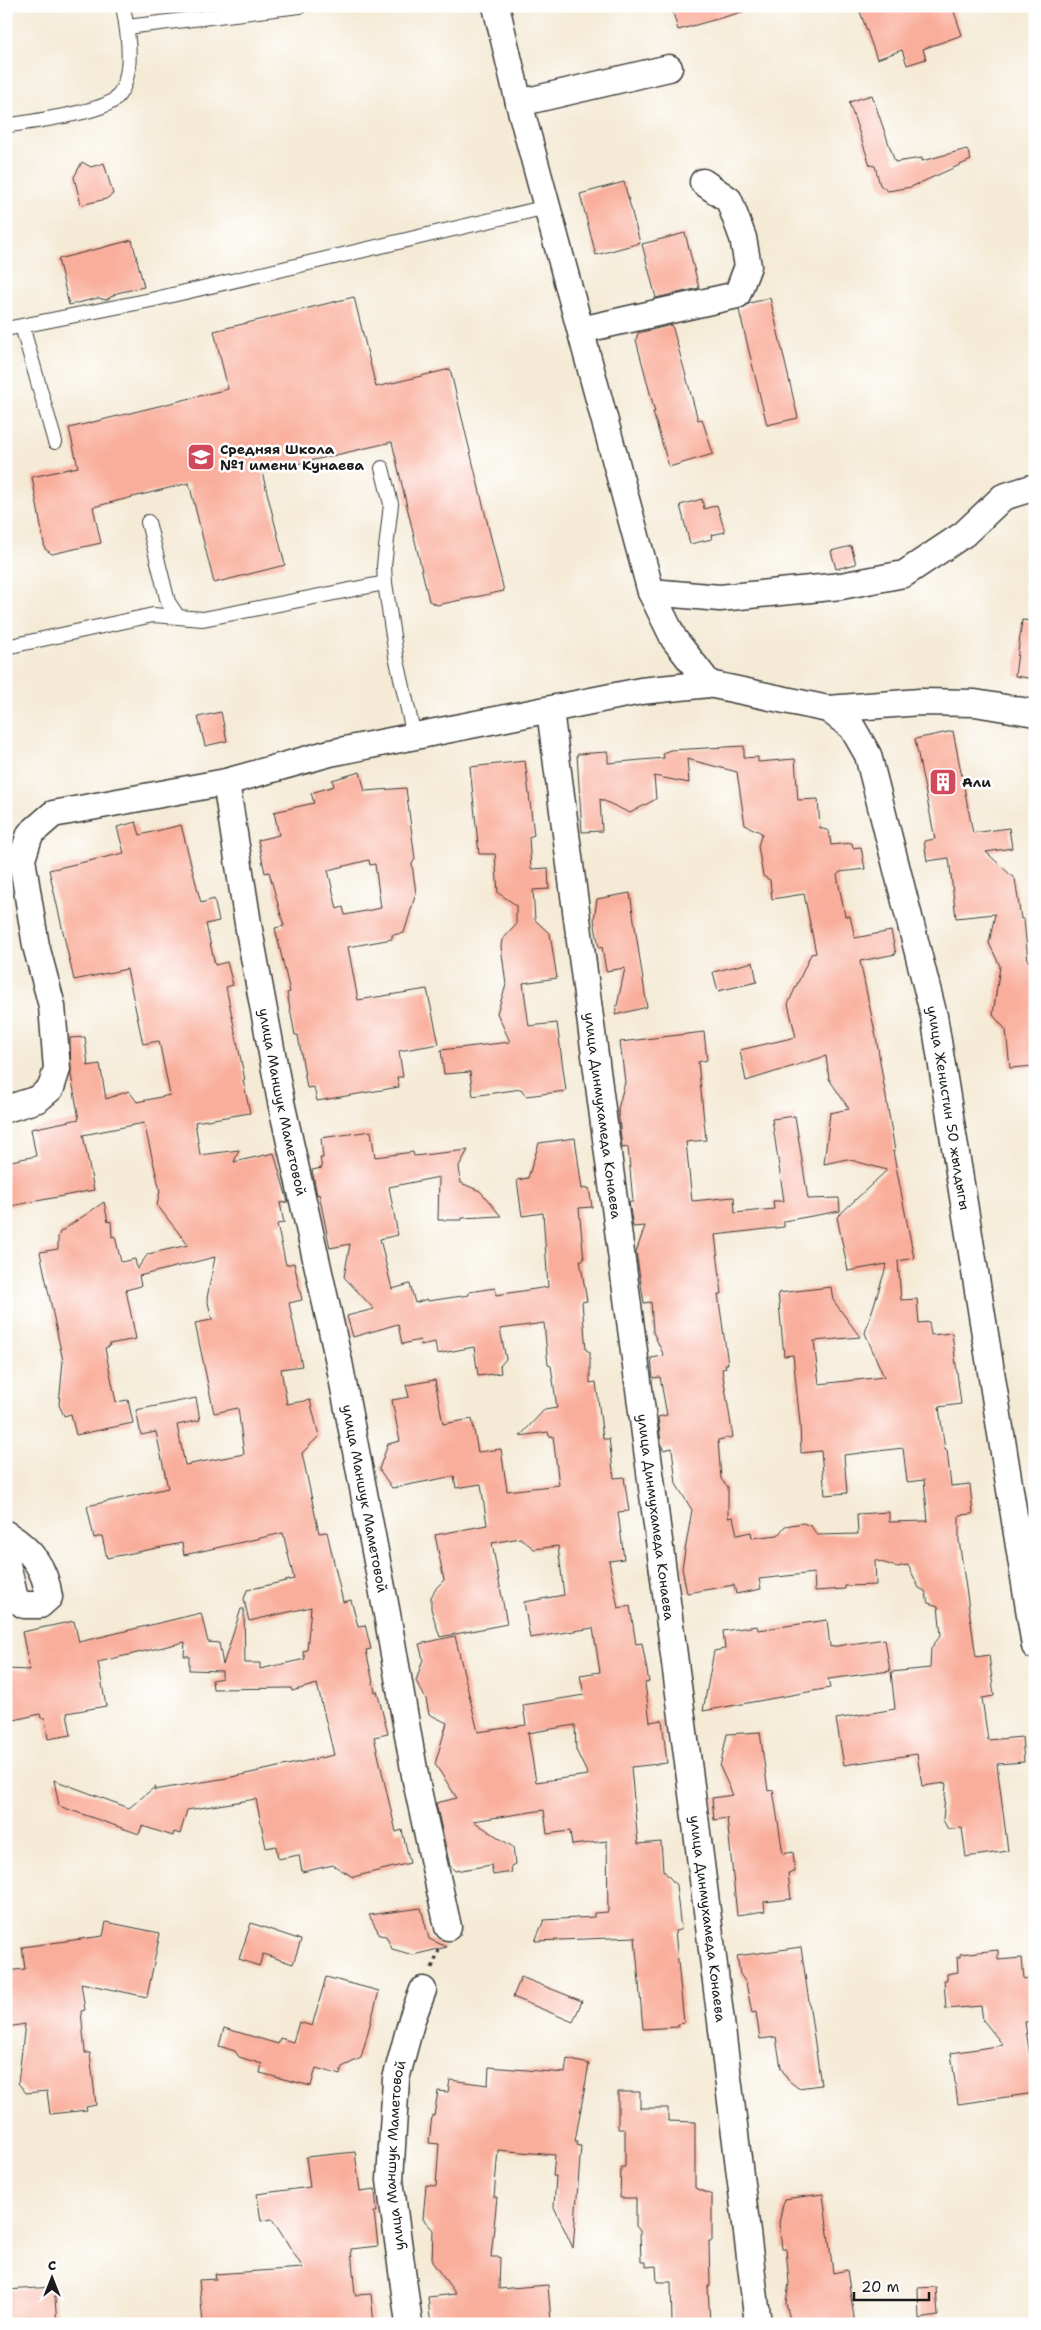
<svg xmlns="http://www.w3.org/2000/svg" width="1041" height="2330" viewBox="0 0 1041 2330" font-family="'Shantell Sans',sans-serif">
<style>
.building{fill:#f9ae9b;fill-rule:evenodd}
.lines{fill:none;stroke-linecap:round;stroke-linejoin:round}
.lane-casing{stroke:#3c3b38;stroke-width:16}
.street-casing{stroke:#3c3b38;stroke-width:29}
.path{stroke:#3c3b38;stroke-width:3;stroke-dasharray:4 4;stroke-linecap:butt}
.lane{stroke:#fff;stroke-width:14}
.street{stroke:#fff;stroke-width:26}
.labels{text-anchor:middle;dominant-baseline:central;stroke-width:5;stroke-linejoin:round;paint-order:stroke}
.poi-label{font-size:14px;font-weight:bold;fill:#1c1c1c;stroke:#fff;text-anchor:start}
.street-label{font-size:14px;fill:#1c1c1c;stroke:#fff}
</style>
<rect width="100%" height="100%" fill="#fff"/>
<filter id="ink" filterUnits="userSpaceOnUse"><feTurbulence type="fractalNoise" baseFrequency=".02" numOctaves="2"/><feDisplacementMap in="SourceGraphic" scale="10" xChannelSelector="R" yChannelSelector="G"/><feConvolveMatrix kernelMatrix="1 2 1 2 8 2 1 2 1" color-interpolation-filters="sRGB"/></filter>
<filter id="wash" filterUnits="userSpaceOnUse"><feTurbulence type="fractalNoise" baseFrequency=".0096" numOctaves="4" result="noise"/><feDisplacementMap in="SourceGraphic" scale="20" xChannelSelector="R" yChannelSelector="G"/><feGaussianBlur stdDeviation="1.12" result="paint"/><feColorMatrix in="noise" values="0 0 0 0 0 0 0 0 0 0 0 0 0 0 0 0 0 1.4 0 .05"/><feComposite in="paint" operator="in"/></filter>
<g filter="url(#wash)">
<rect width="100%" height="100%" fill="#f4ead5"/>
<g id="blocks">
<path class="building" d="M671,6H741L742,12L678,30Z
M858,6H952L962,35L923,49L926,59L907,65L902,50L877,59Z
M872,95L895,162L922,158V161L967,149L971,160L911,187L888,191L880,185L875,166L870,165L849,102Z
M82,162L91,167L104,163L113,194L106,199L81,205L74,177Z
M624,182L640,243L596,255L580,194Z
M685,233L699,288L656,298L642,244Z
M132,240L144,287L117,293L106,300L98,298L69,305L58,259Z
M354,297L376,387L450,369L504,591L437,605L429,601L392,442L262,472L285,565L214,583L189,483L93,507L101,543L52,554L45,549L32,477L78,467L69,428L228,389L214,331Z
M770,298L798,418L767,425L739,310L750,303Z
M672,325L698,420L702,419L713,454L669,467L653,412H655L636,340L638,333Z
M702,499L704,509L717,505L725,532L711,535L712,539L690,544L680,505Z
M851,546L856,564L836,569L831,551Z
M1022,620L1035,621V679L1015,676Z
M221,712L227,741L205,746L198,717Z
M953,731L973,833L1009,828L1012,848L986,852L1015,879L1021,919H1024L1028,961H1035V1066L1010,1068L1006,1030L993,1015L1000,966L989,943L995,914L956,918L949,858L927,861L924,841L935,839L915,739Z
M744,746V758L758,757V762L795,759L798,800L818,799L820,828L829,831L831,845L852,843L853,848L861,847L865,869L840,872L837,875L845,916H850L855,938L891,931L896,954L860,961L876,1037L895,1151H893L914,1258L898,1261L901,1300L917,1299L919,1323L929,1322L931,1335L952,1333L961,1404L939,1407L945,1450H947L951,1486L970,1484L973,1514L959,1515V1540L976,1657L989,1655L994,1696L982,1698L988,1740L1022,1737L1024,1762L997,1764L1008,1851L966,1857L962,1828L948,1829L943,1820L946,1783L922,1786L917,1754L844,1765L836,1719L895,1709L891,1672L930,1668L931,1648L941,1635L938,1606L928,1603L925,1591L919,1588L908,1565L897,1567L875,1560L876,1585L845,1586V1589L815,1591L814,1573L759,1579L761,1589L736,1594L734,1585L687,1593L682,1568L692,1510L676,1484L672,1448L663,1450L661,1442L658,1417L667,1415L660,1377L653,1378L651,1358L664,1356L653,1332L651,1302L644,1303L636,1252L645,1226L633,1227L629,1202H633L628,1147L622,1148L618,1109L625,1082L620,1042L704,1032L707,1060L698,1062L706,1140L686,1142L692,1201L734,1197L735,1213L774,1209L773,1201H784L772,1119L795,1116L808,1199L839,1198L840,1211L784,1221V1227L715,1235L722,1294H718L728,1364H725L726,1368L722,1369L733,1437L718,1440L721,1479L728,1487V1518L733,1517L737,1535L751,1532L752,1538L778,1535L785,1526L803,1523L811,1526L817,1535L858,1534L857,1514L889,1512V1522L928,1521L924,1480L907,1482L903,1448L844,1455L847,1493L825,1495L821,1451L801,1453L800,1423L793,1355L784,1356L778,1293L831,1287L833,1300L860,1337L814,1341L819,1384L884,1377L865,1333L887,1264L848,1271L837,1217L887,1170L847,1159L824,1164L830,1113L849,1109L829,1079L826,1056L746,1081L740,1050L796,1037L788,1004L811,954L816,953L804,894L772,899L770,880L763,876L758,846L762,833L745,825L737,772L687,759L689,783L654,776L656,799L630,813L600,799L602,831L582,832L577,754L608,752V763L664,758L663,753L670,750Z
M525,761L534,835L529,837L531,869L548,868L549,889L533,890L535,920L550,934L557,978L523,983L529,1026L557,1023L566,1091L526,1096L521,1089L473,1096L470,1072L444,1074L441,1050L510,1042L497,1013L506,985L501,946L502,940L516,925V905L498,893L495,854H479L470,767Z
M360,772L365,791L406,788L415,859L412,864L416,893L404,933L392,935V939L348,947L358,1000L427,989L439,1044L399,1051L403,1077H397L399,1087L317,1101L314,1087L307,1088L298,1035H295L287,993L290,992L275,928L284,926L269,872L265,873L258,840L279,835L274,812L314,803L311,793L334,786L332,780ZM369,860L370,865L375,864L381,908L345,915L343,907L337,909L328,870Z
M136,822L140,835L181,825L201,903L214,899L219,921L206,924L215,965L227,962L233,985L226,987L245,1080H243L250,1113L195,1122L200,1155L239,1150L234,1162L274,1153L288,1202L280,1203L284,1223L277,1224L286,1265L294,1263L302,1300L289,1303L302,1366L281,1369L287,1404L310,1400L319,1436L302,1453L319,1533L327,1532L343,1602L351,1600L358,1626L365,1625L371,1649L366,1650L375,1692L377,1691L388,1734L374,1737L396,1832L402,1830L410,1863L353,1877L333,1865L302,1872L299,1855L278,1859L276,1846L266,1848L256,1799L187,1810L180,1834L174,1832L173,1836L142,1826L139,1834L59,1806L54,1780L129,1808L156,1786L154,1790L227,1778L334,1755L317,1684L292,1691L291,1688L213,1689L212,1680L222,1678V1671L189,1670V1656H184L185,1642L98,1662L106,1706L67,1713L71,1735L48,1739L45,1718H41L40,1714L6,1722V1669L30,1670L22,1632L74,1621L79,1642L201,1613L208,1642L219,1643L223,1665L241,1609H244L245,1663H260V1669L305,1659L303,1651L307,1650L311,1607L249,1621L244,1599L247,1590L294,1579L283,1533L184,1555L182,1543L107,1558L102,1536L94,1538L87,1506L168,1488L156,1432L141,1435L136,1410L196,1398L200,1420L177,1425L185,1465L244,1454L238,1408L214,1413L195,1323L212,1320L207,1298L215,1257L139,1276L141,1286L126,1290L136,1339L109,1344L110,1346L105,1348L116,1402L128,1400L133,1423L76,1435L71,1414L64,1416L59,1405L63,1361L40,1252L58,1249V1237L60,1232L104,1202L108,1222L111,1221L112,1237L115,1236L121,1262L135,1259L137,1269L148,1254L188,1245L157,1205L160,1191L144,1123L83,1135L94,1190L6,1207V1162L36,1156L31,1129L79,1119L71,1075L70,1038L85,1037L88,1066L100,1064L106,1099L129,1091L137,1102L170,1095L159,1041L143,1044L127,969L74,980L49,870L124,853L117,827Z
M630,893L647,1007L615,1015L625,968L606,971L602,947L599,948L594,920L597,899Z
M753,962L757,982L718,991L713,972Z
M371,1131L375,1157L413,1152L414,1156L468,1150L459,1166L461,1183L480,1191L501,1216L462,1218V1220H438L439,1177L389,1187L398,1235L380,1239L392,1289L410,1284L415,1303L427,1299L428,1301L469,1295V1292L495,1288L496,1295L548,1287L543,1213L522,1216L517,1180L528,1178L539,1143L575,1138L582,1189L589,1188L592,1207L579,1208L584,1260H580L587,1301L582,1302L586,1350L590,1352V1383L596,1382L603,1439H609L614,1478L624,1477L629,1511L618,1512L624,1559L609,1561L618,1608L630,1606L636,1644L642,1643L649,1682L645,1683L650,1722L662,1720L667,1763L631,1767L638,1844L661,1842L663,1870L676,1885L681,1930L675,1931L684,2023L678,2024V2027L643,2029L635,1937L535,1941L544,1920L594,1917V1913L608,1912L607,1841L572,1845L570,1831L547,1834L544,1810L473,1821L513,1847L515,1864L511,1866L512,1872L493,1875L491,1865L455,1871L450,1866L436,1803L457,1798L435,1764L447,1723L429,1714L426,1699L416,1681L423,1659L419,1644L455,1636L478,1732L526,1725L523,1705L584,1695L580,1675L600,1672L593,1628L530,1638L524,1602L564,1595L558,1546L534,1549L520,1538L492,1543L507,1624L440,1637L431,1609V1597L437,1587L444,1580L435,1535L487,1525L481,1484L456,1488L454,1476L392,1488L379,1469L388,1444L400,1441L392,1400L409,1397L406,1385L435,1380L443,1424L472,1419L478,1452L501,1449L507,1491L559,1485L553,1436H549L548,1432L520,1436L544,1410L557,1408L551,1366L548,1365L544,1323L500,1329L506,1359L500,1366L501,1373L478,1376L474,1347L437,1354L435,1342L421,1345L420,1340L402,1344L398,1324L353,1337L347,1316L374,1309L344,1277L350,1244L330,1248L319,1194L317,1195L312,1170L322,1168L320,1158H323L321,1138ZM575,1725L576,1750L588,1775L536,1782L528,1733Z
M827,1620L830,1647L885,1639L890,1671L828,1679L830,1688L703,1711L714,1651L725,1649L723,1631L757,1626L758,1630Z
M760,1732L768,1791L773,1790L783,1854L793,1852L795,1872L788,1873L791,1899L764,1902L765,1911L737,1915L727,1818L714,1820L712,1798L733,1795L720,1767L727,1734Z
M421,1908L429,1939L447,1947L413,1955L392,1949L386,1936L380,1935L369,1915Z
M106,1922L160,1933L147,1997L81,1983L85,2010L81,2011L85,2053H90L96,2105L86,2107L87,2110L50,2114L47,2091L26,2093L18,2083L25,2024L8,2027L6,1971L25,1969L22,1947L103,1936Z
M251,1923L301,1940L293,1964L263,1954L259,1966L239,1959Z
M801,1947L821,2085L798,2088L788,2080L781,2068L776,2037L760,2039L756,2012L752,2013L746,1983L740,1974L737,1956Z
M998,1950V1960L1022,1958L1024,1979L1029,1978L1033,2021L1025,2022L1035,2093L958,2104L951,2053L1003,2045L983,2020L981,2006L946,2009L944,1980H947V1974L958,1972L957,1957H960V1954Z
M326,1977L379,1991L361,2058L342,2067L340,2075L316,2068L311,2086L260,2073L262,2064L239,2057L235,2051L219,2046L224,2028L278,2044L280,2038L293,2042L299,2022L312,2026Z
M521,1977L582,2001L573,2022L513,1997Z
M567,2059L589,2064L575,2141H578L577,2145L581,2146L573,2248L554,2207L556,2176H553L555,2155L498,2150L494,2197H497L491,2257H500L499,2289L548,2285L551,2322L534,2321V2324H439L430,2318L428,2297L456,2294L432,2262L433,2230L423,2219L426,2185L436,2186L439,2144L429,2143L432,2115L434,2116L438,2091L448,2092L450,2080L488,2085L489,2067L565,2073Z
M618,2092H640V2108H668V2121L695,2122V2188L712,2195V2241H709L710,2286H708L710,2324H672L671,2282H657L656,2266L646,2267V2262H641L640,2231L636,2226V2198H620L621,2167H625V2129H618Z
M355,2152L360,2191L375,2189L377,2212H374L378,2246L351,2249L355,2295L371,2294L374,2324H203L199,2280L216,2279L215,2274L303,2268L272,2219L261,2221L257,2194L310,2187L306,2157Z
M823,2194L833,2273L847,2270L855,2324H791L786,2303L789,2283L786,2249H782L779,2223L784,2199Z
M54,2287L57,2324H6V2290Z
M936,2287L938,2316L919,2319L918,2288Z"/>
</g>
</g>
<g filter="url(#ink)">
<use href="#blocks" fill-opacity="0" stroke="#3c3b38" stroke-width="1"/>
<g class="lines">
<defs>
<path id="lane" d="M127,27L300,6
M6,126C28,122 101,113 115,99C136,79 128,32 123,6
M22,326L55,442
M6,329L151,300L547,207
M382,468L391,504L384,566L385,583L396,656L414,736
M148,522L168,602L178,617
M6,647L153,615L203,619L385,583"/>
<g id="street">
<path d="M496,6L519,103L651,592L674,639L709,684"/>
<path d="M519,103L669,68"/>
<path d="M581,330L737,295L748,266L743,238L729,200L703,182"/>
<path d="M651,592L720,598L841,586L904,574L964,534L1003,497L1035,487"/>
<path d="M828,709L920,702L975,703L1035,713"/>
<path id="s1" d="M550,710C619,1248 694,1785 758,2324"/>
<path id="s2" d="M226,782L249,930L281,1102L339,1362L387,1614L416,1781L448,1927"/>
<path id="s3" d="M6,1109L38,1099L51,1088L57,1069L52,1006L36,946L22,859L30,834L53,814L226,782L330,753L641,691L709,684L828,709L852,727L868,755L934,1016L1035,1646"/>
<path d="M6,1534C32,1550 45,1568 49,1597L40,1605H24L15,1599L6,1560"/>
<path id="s4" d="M409,2324L390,2180L396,2079L412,2019L423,1990"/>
</g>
</defs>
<use href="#lane" class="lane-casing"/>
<use href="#street" class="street-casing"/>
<path class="path" d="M432,1968L439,1950"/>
<use href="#lane" class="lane"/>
<use href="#street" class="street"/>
</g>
</g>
<defs>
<symbol id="school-square" viewBox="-11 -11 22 22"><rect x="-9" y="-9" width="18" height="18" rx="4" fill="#d1495b" stroke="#fff"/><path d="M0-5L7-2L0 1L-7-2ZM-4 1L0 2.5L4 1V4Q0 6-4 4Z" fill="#fff"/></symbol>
<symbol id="building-square" viewBox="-11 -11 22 22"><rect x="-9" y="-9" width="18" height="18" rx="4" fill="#d1495b" stroke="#fff"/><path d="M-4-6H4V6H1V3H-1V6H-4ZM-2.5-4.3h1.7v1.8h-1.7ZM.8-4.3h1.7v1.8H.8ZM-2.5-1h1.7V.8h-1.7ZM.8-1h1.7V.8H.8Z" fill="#fff"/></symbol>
</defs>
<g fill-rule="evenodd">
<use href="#school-square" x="185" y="441" width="32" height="32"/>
<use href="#building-square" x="927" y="766" width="32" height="32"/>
</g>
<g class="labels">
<g class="poi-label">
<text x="220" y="449">Средняя Школа<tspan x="220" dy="16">№1 имени Кунаева</tspan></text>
<text x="962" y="782">Али</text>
</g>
<g class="street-label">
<text stroke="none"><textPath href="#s2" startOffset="325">улица Маншук Маметовой</textPath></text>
<text stroke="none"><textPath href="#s3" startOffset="1556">улица Женистин 50 жылдыгы</textPath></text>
<text stroke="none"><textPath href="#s1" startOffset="409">улица Динмухамеда Конаева</textPath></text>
<text stroke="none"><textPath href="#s2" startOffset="730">улица Маншук Маметовой</textPath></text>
<text stroke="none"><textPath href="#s1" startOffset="814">улица Динмухамеда Конаева</textPath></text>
<text stroke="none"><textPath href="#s1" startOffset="1219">улица Динмухамеда Конаева</textPath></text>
<text stroke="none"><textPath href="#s4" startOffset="170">улица Маншук Маметовой</textPath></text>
</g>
</g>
<rect width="1041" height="2330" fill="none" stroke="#fff" stroke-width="25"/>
<g transform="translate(52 2278)" stroke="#ffffff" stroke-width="4" paint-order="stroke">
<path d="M0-4L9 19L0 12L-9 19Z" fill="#1c1c1c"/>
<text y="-8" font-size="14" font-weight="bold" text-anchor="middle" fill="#1c1c1c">С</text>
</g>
<path d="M854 2292v8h75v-8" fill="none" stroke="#1c1c1c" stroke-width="2.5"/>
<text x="861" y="2292" font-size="15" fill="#1c1c1c" stroke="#ffffff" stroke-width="4" paint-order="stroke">20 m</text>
</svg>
